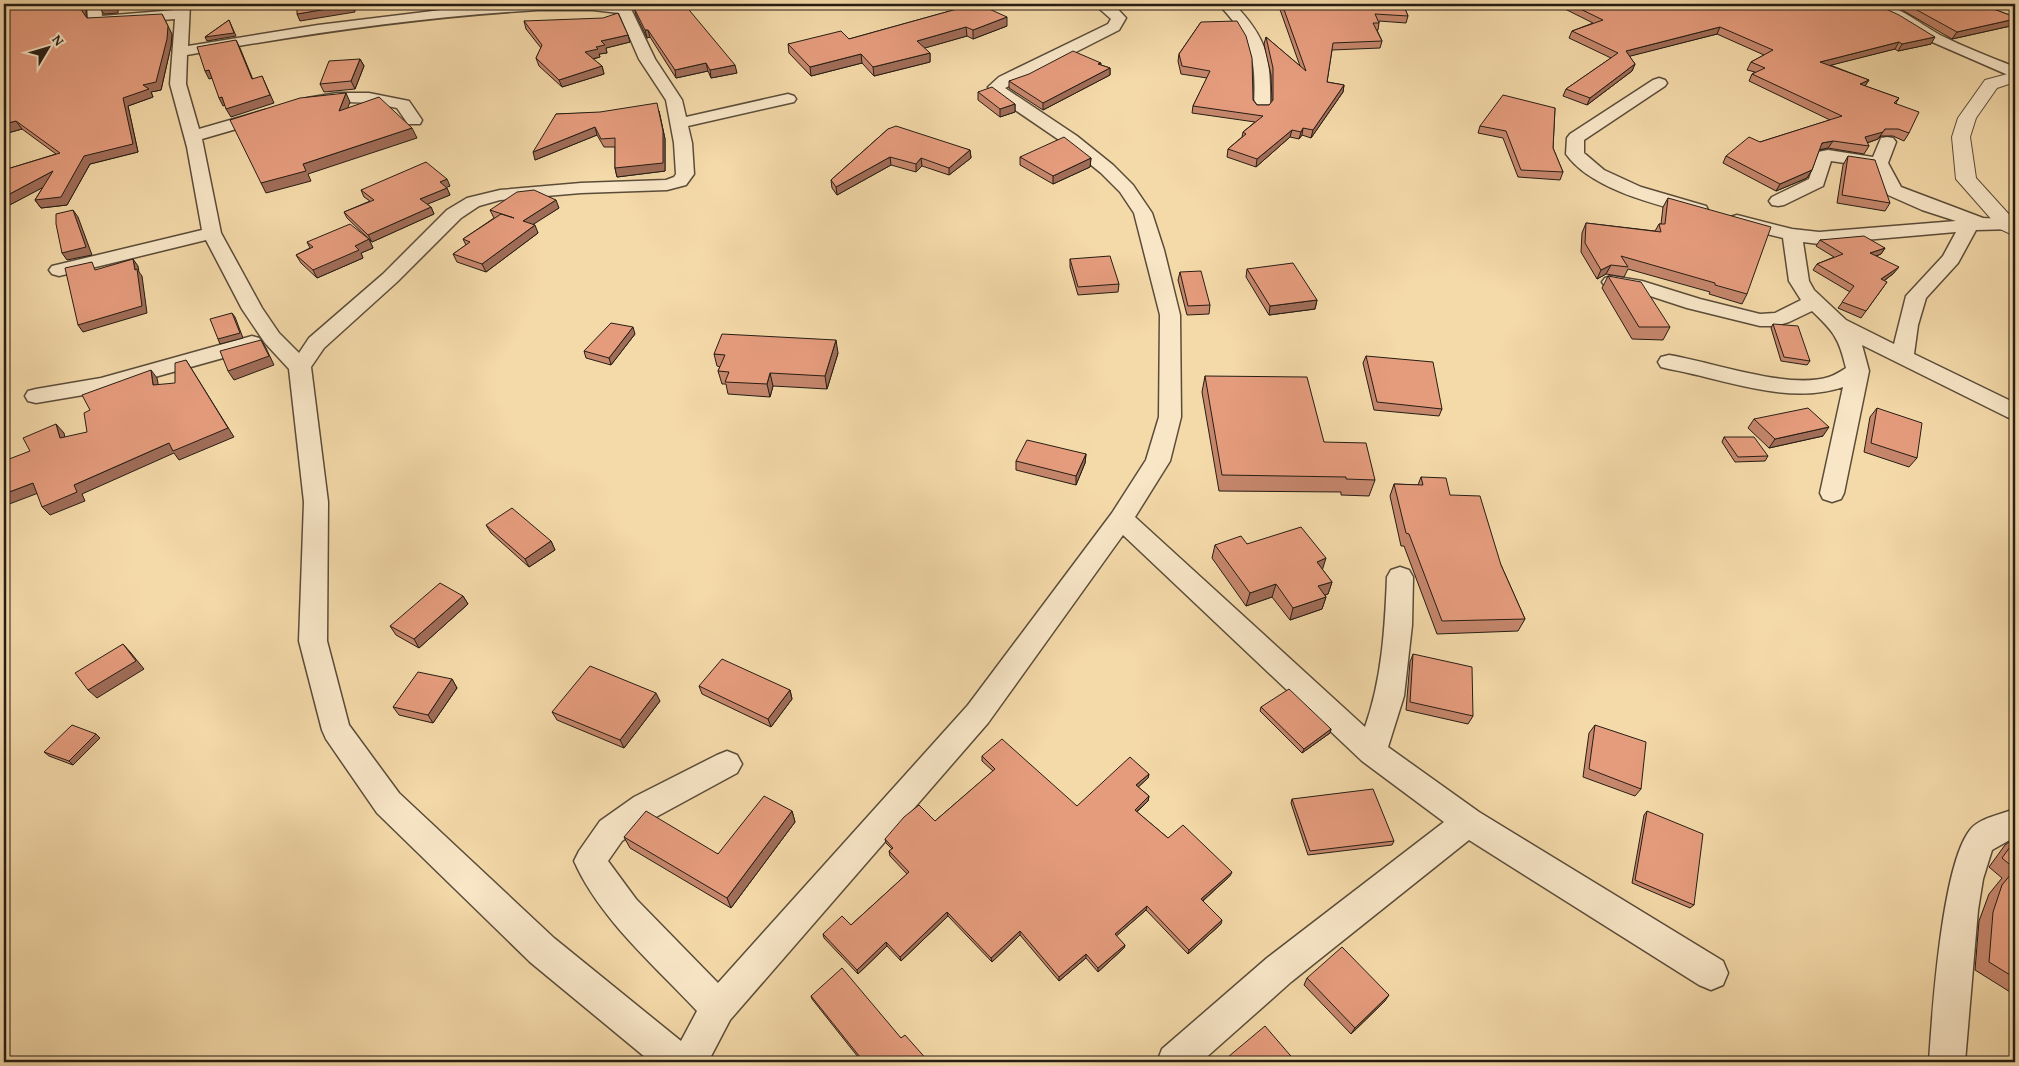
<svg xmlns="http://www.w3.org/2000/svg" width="2019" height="1066" viewBox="0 0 2019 1066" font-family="'Gentium Book Plus',serif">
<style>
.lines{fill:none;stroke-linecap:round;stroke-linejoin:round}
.minor-casing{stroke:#5a4c39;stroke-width:3}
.tertiary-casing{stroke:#5a4c39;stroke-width:2}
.minor{fill:#f8e6c7;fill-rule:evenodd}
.tertiary{fill:#f8e6c7;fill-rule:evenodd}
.wall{fill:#c5866c;stroke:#261d14}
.shaded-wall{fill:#a06d58;stroke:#261d14}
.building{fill:#e59c7d;stroke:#261d14}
</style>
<rect width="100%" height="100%" fill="#f4d9a9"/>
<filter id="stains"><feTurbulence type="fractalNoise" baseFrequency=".004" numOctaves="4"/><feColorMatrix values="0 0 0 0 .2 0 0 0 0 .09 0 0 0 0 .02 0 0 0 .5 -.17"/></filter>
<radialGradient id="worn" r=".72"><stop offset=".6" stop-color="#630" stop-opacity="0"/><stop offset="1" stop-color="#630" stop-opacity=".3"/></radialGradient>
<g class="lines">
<defs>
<path id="minor" d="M87,4H101L102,16L175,10L176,4H190L188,46L318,25L482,5L620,4L630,8L632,11L655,59L682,100L686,117L788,94L794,96L796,99L794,102L688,126L692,143L694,174L686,185L667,190L581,193L500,200L479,206L461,218L397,282L324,348L311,367L328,502L327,641L349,725L399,793L554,938L681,1041L697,1011C655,966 599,918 574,861L579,851L600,821L634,797L717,755L727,751L737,755L742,764L737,773L656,817L622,841L608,861L636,899L718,983L968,705L1112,513L1146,460L1159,417L1160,315L1134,213L1120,192L1101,173L1065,144L996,97L988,87L999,77L1108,24L1111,19L1094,4H1113L1126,18L1119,30L1005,88L1077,136L1113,165L1133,185L1152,213L1164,250L1180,315L1181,417L1170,461L1135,517L1365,727C1382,679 1385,628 1387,577L1391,570L1400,567L1409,570L1413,577L1412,625L1404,696L1388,747L1479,812L1723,961L1728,973L1723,985L1711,990L1699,985L1469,840L1291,982L1201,1062H1157L1162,1049L1267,958L1444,822L1362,761L1123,535L988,723L730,1020L708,1062H651L530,962L377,813L326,739L322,730L299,641L304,502L289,369L265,343L242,309L206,240L59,276L52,274L49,270L52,266L202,230L187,147L170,84L175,19L97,25L92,24L88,18ZM538,10H593L619,13L639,59L666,100L674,143L676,174L674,177L666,180L581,183L500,190L467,198L447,210L383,274L309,338L299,353L279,333L262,308L221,233L202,139L271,119L273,115L271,111L265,110L199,129L186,84L187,55C303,34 421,17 538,10Z
M1221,4H1234C1268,39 1271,59 1270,107L1268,110H1256L1254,107C1256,61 1254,43 1222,8Z
M1866,4C1896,2 1915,21 1940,35C1964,47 1990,57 2015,67V78L1930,41L1896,20L1868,7Z
M1659,78L1665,80L1667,83L1665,86L1584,140V153L1604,170L1641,187L1706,206L1708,210L1706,214L1699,216C1658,205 1591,190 1566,154L1567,138L1570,134L1653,80Z
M337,93H369L409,101L422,120L420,124H408L397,108C381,104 364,102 346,102C334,102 319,107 307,104L305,101L307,98Z
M1887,137L1893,138L1896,142L1888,163L1901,187L1983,218L2007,219L2015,223L2014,229L1976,230L1958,263L1926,298L1918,325L1914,354L2015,403V420L2007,417L1862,345L1869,371L1844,493L1841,499L1832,502L1823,499L1820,493L1843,387C1787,406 1725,379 1669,369L1661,367L1658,362L1661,357L1669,355C1712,362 1789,390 1829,377C1835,375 1841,371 1846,368C1839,338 1834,332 1812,311L1789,322L1775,326H1760L1687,308L1638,292L1605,286L1602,282L1605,278L1612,276L1642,281L1700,299L1760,314L1775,313L1801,300L1789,281L1783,238L1730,225L1728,221L1730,217L1737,215L1792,229L1819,232L1956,221L1922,210L1888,195L1872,167L1831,161L1823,186L1784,205L1778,206L1772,205L1769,201L1772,197L1809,179L1818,152L1828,150L1873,157L1881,138ZM1956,232L1943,256L1906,296L1894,344L1846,320L1814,290L1809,281L1803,242L1819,244Z
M252,336L259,338L263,343L259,348L101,392L36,403L28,401L25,396L28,391L36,389L101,378Z
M2015,809V837L1992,850L1983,879L1978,910L1965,1062H1929C1932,1014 1942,865 1970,830C1979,818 2002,814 2015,809Z"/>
<path id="tertiary" d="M2015,72V82L1997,88L1976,118L1970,137L1976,178L2015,221V236L2000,229L1956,179L1952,137L1958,118L1985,80Z"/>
</defs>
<use href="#minor" class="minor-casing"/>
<use href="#tertiary" class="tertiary-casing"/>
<use href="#minor" class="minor"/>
<use href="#tertiary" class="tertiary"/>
</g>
<path class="wall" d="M4,4H86V17L87,18L172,34L171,46L161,90L151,92L153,97L128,106L138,152L90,164L67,205L41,208L35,200L43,187L4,208V170L56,154L22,129L4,134Z
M644,4H683L737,73L711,78L708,71L676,78L650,37L647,38L636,15L634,8L644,5Z
M975,4L1007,26L973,39L967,36L924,48L930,53V62L874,76L862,63L811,76L789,53L788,44L849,39Z
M1278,4H1403L1408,16L1406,23L1379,21V23L1378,30H1377L1382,41L1380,48L1332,50L1327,82L1344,85L1343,92L1311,138L1302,135L1299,139L1290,137L1256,167L1227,157L1228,149L1242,137L1243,132L1255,122L1192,113L1193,106L1207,78L1181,74L1178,61L1179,54L1201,22L1257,105H1269L1272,102L1271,75L1264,44L1266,37L1300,66Z
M1555,4H1875L1931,44L1898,51L1895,49L1830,65L1869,80L1865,86L1899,98L1896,103L1909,133L1904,141L1893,136H1881L1878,139L1867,143L1869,146L1864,154L1828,148L1819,150L1812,170L1807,178L1776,191L1723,163L1726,156L1760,142L1830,120L1749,81L1752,74L1755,72L1747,70L1751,62L1764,55L1717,34L1629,56L1635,64L1632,71L1587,105L1563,96L1566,89L1611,58L1569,38L1572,31L1593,23Z
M1882,4H1980L2015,17V25L1952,39L1897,7Z
M524,21L628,35L630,42L606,48L607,53L599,54L600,57L593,59L602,66L604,74L562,87L539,66L536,58L541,48L526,29Z
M360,59L364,66L355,89L324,92L320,84Z
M1101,63V65L1110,68V75L1043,110L1009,88V81Z
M978,92L1015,104V112L1000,117L978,100Z
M1555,108L1553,148L1563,172L1560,180L1518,177L1503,138L1478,133L1480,126Z
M659,111L665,139V171L617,177L615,168V147H604L597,135L535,160L556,114Z
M888,129L970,150L971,158L949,175L922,166L916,172L891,165L837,195L832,188L831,180Z
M1848,156L1890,203L1885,211L1837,203L1843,165Z
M1020,157L1091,158L1090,167L1053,184L1020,165Z
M450,186L446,187L450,195L427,204L431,207L434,214L372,242L347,218L344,212L370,201L364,197L361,190Z
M1668,198L1747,294L1742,304L1709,294L1710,292L1628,269L1624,277L1606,274L1597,279L1581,252L1582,233L1586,223L1655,231L1659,224H1661L1663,207Z
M559,208L533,224L538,233L486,272L457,262L453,254L466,245L463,239L494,218L490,210Z
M369,239L373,248L361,253L363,258L317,278L301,263L296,255L310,248L307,242Z
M1820,240L1885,248L1881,254L1876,256L1894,273L1884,281L1887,282L1861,318L1838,308L1850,292L1813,270L1817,264L1834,257L1816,246Z
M1070,259L1119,284L1118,292L1078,295L1070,267Z
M1247,269L1317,300L1315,309L1269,315L1246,277Z
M1180,272L1210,305L1209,314L1187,315L1178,280Z
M1608,276L1670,327L1663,340L1632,339L1602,288Z
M1773,324L1810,361L1807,365L1781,361L1771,328Z
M635,334L611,365L586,358L584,351Z
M838,353L827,389L773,386L770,397L728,394L726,384H722L718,371L720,367L717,366L714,354Z
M1366,356L1442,409L1439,416L1374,410L1363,363Z
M1205,376L1324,442L1375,480L1369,496L1341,495V492L1219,491L1202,392Z
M1877,408L1917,458L1909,467L1864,452L1870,417Z
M1754,419L1823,436L1769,448L1748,428Z
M1724,437L1768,456L1765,461L1735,462L1722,442Z
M1086,454L1085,463L1076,485L1016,470V461Z
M1421,477L1450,495L1501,565L1525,619L1518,631L1437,634L1404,546H1401L1390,496L1394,484L1418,485Z
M486,525L551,541L555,550L529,567L491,533Z
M1247,544L1322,569L1332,582L1328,594L1325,595L1326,597L1322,609L1290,620L1272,597L1246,606L1212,558L1215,545Z
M463,596L468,604L419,648L396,635L390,626Z
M1413,654L1473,716L1468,724L1406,710L1410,662Z
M452,679L457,688L433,723L399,715L393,707Z
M699,686L790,690L792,699L771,727L702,694Z
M660,701L624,748L557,720L552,712Z
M1261,707L1331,729L1330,733L1302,753L1260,711Z
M1595,725L1641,789L1635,796L1583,777L1589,733Z
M96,734L100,738L73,765L49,756L44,752Z
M982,756L1077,806L1149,774L1148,778L1138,787L1149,796L1148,801L1137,812L1168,838L1230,876L1203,901L1221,924L1188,954L1146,910L1116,936L1125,945L1124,948L1098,972L1086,958L1059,981L1020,935L992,962L948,916L901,961L887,946L858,974L824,938L823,934L851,925L907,874L890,856L889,851L892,849L886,843L885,839L935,821L993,771L982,761Z
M1292,799L1394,841L1392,845L1308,855L1291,803Z
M792,811L795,822L731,908L630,848L624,837L718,854Z
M1647,811L1694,905L1690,908L1632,883L1644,815Z
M2015,838V995L1975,970L1979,921L1989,894L2002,878L1989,867L2005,845Z
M1307,978L1385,1001L1351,1034L1304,985Z
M811,996L901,1038L929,1062H862L812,999Z"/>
<path class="shaded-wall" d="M81,4H86V18L82,11Z
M113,4H118V13L104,14L99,7Z
M352,4H354L355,12L300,21L297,14Z
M162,14L172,34L171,46L161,90L151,92L153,97L128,106L138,152L90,164L67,205L41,208L35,200L84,156L123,98L143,85Z
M1007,17V26L973,39V30Z
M2015,19V25L1952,39L1957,32Z
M229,20L236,36L207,41L205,37Z
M966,27L967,36L918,50L917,41Z
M1720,27L1717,34L1623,58L1626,51Z
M645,30H648L650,37L647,38Z
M628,35L630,42L606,48L607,53L599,54L600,57L588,60L585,52L596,47L601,41Z
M1935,37L1931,44L1898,51L1902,44Z
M236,40L240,48L256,87L252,79Z
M1899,42L1895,49L1816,69L1820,62Z
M930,53V62L874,76L873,67Z
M861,54L862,63L811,76L810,67Z
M360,59L364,66L355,89L351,81Z
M706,63L708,71L676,78L675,70Z
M1635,64L1632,71L1587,105L1590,98Z
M735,65L737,73L711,78L710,70Z
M602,66L604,74L562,87L559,80Z
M1110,68V75L1043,110V103Z
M209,70L213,78L209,79L205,71Z
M262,76L274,103L231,117L226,109Z
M1869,80L1864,87L1860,84Z
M1344,85L1343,92L1311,138L1313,130Z
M346,93L350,102L343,120L339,111Z
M222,97L226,105L223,106L219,98Z
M1015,104V112L1000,117V109Z
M659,111L665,139V171L617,177L615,168Z
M16,121L22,129L4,134V124Z
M595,127L597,135L535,160L533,152Z
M412,128L417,138L308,174L311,181L266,193L261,183L303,164Z
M1303,128L1302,135L1299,139L1301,132Z
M1885,129L1878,139L1861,145L1865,137Z
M1292,130L1290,137L1256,167L1257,159Z
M1833,141L1828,148L1818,150L1822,143Z
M970,150L971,158L949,175V168Z
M890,157L891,165L837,195L836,187Z
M921,158L922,166L916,172V164Z
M1091,158L1090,167L1053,184V176Z
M1812,170L1807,178L1776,191L1780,184Z
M53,171L59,179L4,208V197Z
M447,179L450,186L443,189L440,182Z
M447,188L450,195L423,206L420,199Z
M556,200L559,208L526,229L523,221Z
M431,207L434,214L372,242L368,235Z
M73,210L78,217L92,255L67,260L62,253Z
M535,225L538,233L486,272L482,264Z
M369,239L373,248L361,253L363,258L317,278L313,270L355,246Z
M1885,248L1881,254L1866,260L1870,253Z
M133,259L138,266L139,272L142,276L147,313L83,332L78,325L135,270Z
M1611,265L1606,274L1597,279L1601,270Z
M1899,267L1894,273L1877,286L1881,279Z
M1317,300L1315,309L1269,315L1270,306Z
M232,313L235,317L243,338L220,344L218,339Z
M633,327L635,334L611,365L609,358Z
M261,340L266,348L274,365L234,380L228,371Z
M836,340L838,353L827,389L825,376Z
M186,360L234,437L179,460L174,453L82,494L85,501L50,515L42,507L74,485L169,443Z
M151,370L157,378L160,394L153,385Z
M770,373L773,386L770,397L767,384Z
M56,424L64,433L67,447L60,438Z
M1829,427L1823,436L1769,448L1775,439Z
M1086,454L1085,463L1076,485V476Z
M33,483L41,492L4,506V494Z
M551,541L555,550L529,567L525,559Z
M1326,558L1322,571L1317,562Z
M1332,582L1328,594L1314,599L1318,586Z
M1276,584L1272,597L1246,606L1250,593Z
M463,596L468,604L419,648L414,639Z
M1326,597L1322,609L1290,620L1293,608Z
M123,644L131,653L144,669L97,698L88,690Z
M452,679L457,688L433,723L428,715Z
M790,690L792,699L771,727L768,719Z
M656,693L660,701L624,748L620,740Z
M1331,729L1330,733L1302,753L1304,749Z
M96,734L100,738L73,765L69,761Z
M1149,774L1148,778L1135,790L1136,785Z
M1149,796L1148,801L1134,814L1135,810Z
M792,811L795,822L731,908L727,898Z
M1232,872L1230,876L1200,903L1201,899Z
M1147,906L1146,910L1114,938L1115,934Z
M947,912L948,916L901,961L900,957Z
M1222,920L1221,924L1188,954L1189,950Z
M1020,931V935L992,962L991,958Z
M886,942L887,946L858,974L857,970Z
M1125,945L1124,948L1098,972V968Z
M1086,954V958L1059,981V977Z
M1389,995L1385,1001L1351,1034L1355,1028Z"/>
<path class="building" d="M4,4H81L82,11L87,18L162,14L168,26L167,39L156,82L143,85L149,89L123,98L133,144L84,156L61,197L35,200L53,171L4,197V170L60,153L16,121L4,124Z
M99,4H113V5L99,7Z
M297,4H352V5L297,14Z
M646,4H683L685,5L735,65L710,70L706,63L675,70L648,30H645L634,8Z
M975,4H978L1007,17L973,30L966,27L917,41L930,53L873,67L861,54L810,67L788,44L841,31L849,39Z
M1282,4H1403L1408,16L1375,14L1379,23H1373L1382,41L1333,43L1327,82L1344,85L1313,130L1303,128L1301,132L1292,130L1257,159L1228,149L1246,134L1243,132L1263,116L1193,106L1210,71L1182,66L1179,54L1201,22L1237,21L1246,36L1252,58L1253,100L1257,105H1269L1273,100V68L1266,37L1306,71Z
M1570,4H1875L1899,15L1935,37L1902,44L1899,42L1820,62L1869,80L1860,84L1899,98L1894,103L1919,112L1909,133L1898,129H1885L1883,132L1865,137L1869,146L1833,141L1822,143L1812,170L1780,184L1726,156L1749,137L1760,142L1842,116L1752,74L1765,68L1751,62L1773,50L1720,27L1626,51L1635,64L1590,98L1566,89L1618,53L1572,31L1603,20Z
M1906,4H1980L2015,17V19L1957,32Z
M618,13L628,35L601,41L605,45L596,47L598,49L585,52L602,66L559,80L536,58L542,45L524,21L603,18Z
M229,20L234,33L205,37Z
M236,40L252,79L262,76L270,95L226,109L222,97L219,98L209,70L205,71L197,47Z
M1073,51L1101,63L1098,64L1110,68L1043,103L1009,81L1029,74Z
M360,59L351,81L320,84L329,61Z
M992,87L1015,104L1000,109L978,92Z
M346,93L339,111L379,97L412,128L303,164L306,171L261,183L230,120L300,98Z
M1503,95L1555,108L1553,148L1563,172L1521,170L1506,131L1480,126Z
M657,103L663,131V163L615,168V138L601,139L595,127L533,152L556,114L600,112Z
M896,126L970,150L949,168L921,158L916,164L890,157L836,187L831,180L888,129Z
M1064,137L1091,158L1053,176L1020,157Z
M1848,156L1875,160L1890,203L1842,195Z
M426,162L447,179L440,182L447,188L420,199L431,207L368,235L344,212L374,200L361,190Z
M534,190L556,200L523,221L535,225L482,264L453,254L470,242L463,239L501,214L514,218L490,210L517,192Z
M1668,198L1771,227L1747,294L1715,285V283L1621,256L1628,267L1611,265L1601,270L1585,243L1586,223L1661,232L1659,224H1665Z
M73,210L86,247L62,253L56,224V214Z
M350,224L369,239L355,246L359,250L313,270L296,255L313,247L307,242Z
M1864,236L1885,248L1870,253L1899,267L1881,279L1887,282L1866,311L1842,302L1854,286L1817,264L1843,254L1820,240Z
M1110,256L1119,284L1078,287L1070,259Z
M133,259L135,270L137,269L142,306L78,325L65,268L92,262L95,270Z
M1293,263L1317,300L1270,306L1247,269Z
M1201,271L1210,305L1188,306L1180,272Z
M1608,276L1641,282L1670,327H1639Z
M232,313L240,333L218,339L210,319Z
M611,323L633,327L609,358L584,351Z
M1773,324L1798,326L1810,361L1784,357Z
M722,334L836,340L825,376L770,373L767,384L725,382L729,372L718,371L725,355L714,354Z
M261,340L269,356L228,371L220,351Z
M1366,356L1433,362L1442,409L1377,402Z
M186,360L228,428L173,451L169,443L74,485L77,492L42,507L33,483L4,494V461L30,451L23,438L56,424L60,438L87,432L84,413L90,410L82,395L151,370L153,385L175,383V363Z
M1205,376L1307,377L1324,442L1366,443L1375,480L1346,479V477L1222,475Z
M1808,408L1829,427L1775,439L1754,419Z
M1877,408L1922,423L1917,458L1871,443Z
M1724,437H1754L1768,456L1738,457Z
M1027,440L1086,454L1076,476L1016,461Z
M1421,477L1446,478L1450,495L1480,496L1501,565L1525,619L1442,621L1409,534L1406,533L1394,484L1423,485Z
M512,508L551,541L525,559L486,525Z
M1301,527L1326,558L1317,562L1332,582L1318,586L1326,597L1293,608L1276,584L1250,593L1215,545L1241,536L1247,544Z
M440,583L463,596L414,639L390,626Z
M123,644L136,661L88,690L75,673Z
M1413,654L1472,667L1473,716L1410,702Z
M722,659L790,690L768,719L699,686Z
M590,666L656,693L620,740L552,712Z
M418,672L452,679L428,715L393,707Z
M1289,689L1331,729L1304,749L1261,707Z
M72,725L96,734L69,761L44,752Z
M1595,725L1646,742L1641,789L1589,769Z
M1002,739L1077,806L1130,757L1149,774L1136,785L1149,796L1135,810L1168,838L1183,825L1232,872L1201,899L1222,920L1189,950L1147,906L1115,934L1125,945L1098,968L1086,954L1059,977L1020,931L991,958L947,912L900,957L886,942L857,970L823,934L842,916L851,925L909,872L889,851L893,848L885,839L904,817L919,805L935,821L995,769L982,756Z
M1373,789L1394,841L1310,851L1292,799Z
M764,796L792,811L727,898L624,837L646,811L718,854Z
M1647,811L1703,834L1694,905L1635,880Z
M2015,840V869L2002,858Z
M2015,869V978L1989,962L1993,912L2002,885Z
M1342,947L1389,995L1355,1028L1307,978Z
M842,968L901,1038L905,1035L929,1062H864L811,996Z
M1265,1026L1296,1062H1222Z
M1587,1057L1593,1062H1583Z"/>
<rect width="2019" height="1066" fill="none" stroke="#f4d9a9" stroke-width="20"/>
<rect x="5" y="5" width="2009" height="1056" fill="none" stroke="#261d14" stroke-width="2.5"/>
<rect x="10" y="10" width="1999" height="1046" fill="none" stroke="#261d14"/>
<g transform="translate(48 48) rotate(52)" stroke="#f8e6c7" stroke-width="4" paint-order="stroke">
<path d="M0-4L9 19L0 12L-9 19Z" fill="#261d14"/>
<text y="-8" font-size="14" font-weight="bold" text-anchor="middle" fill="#261d14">N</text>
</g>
<rect width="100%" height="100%" filter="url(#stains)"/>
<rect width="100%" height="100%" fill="url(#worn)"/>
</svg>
